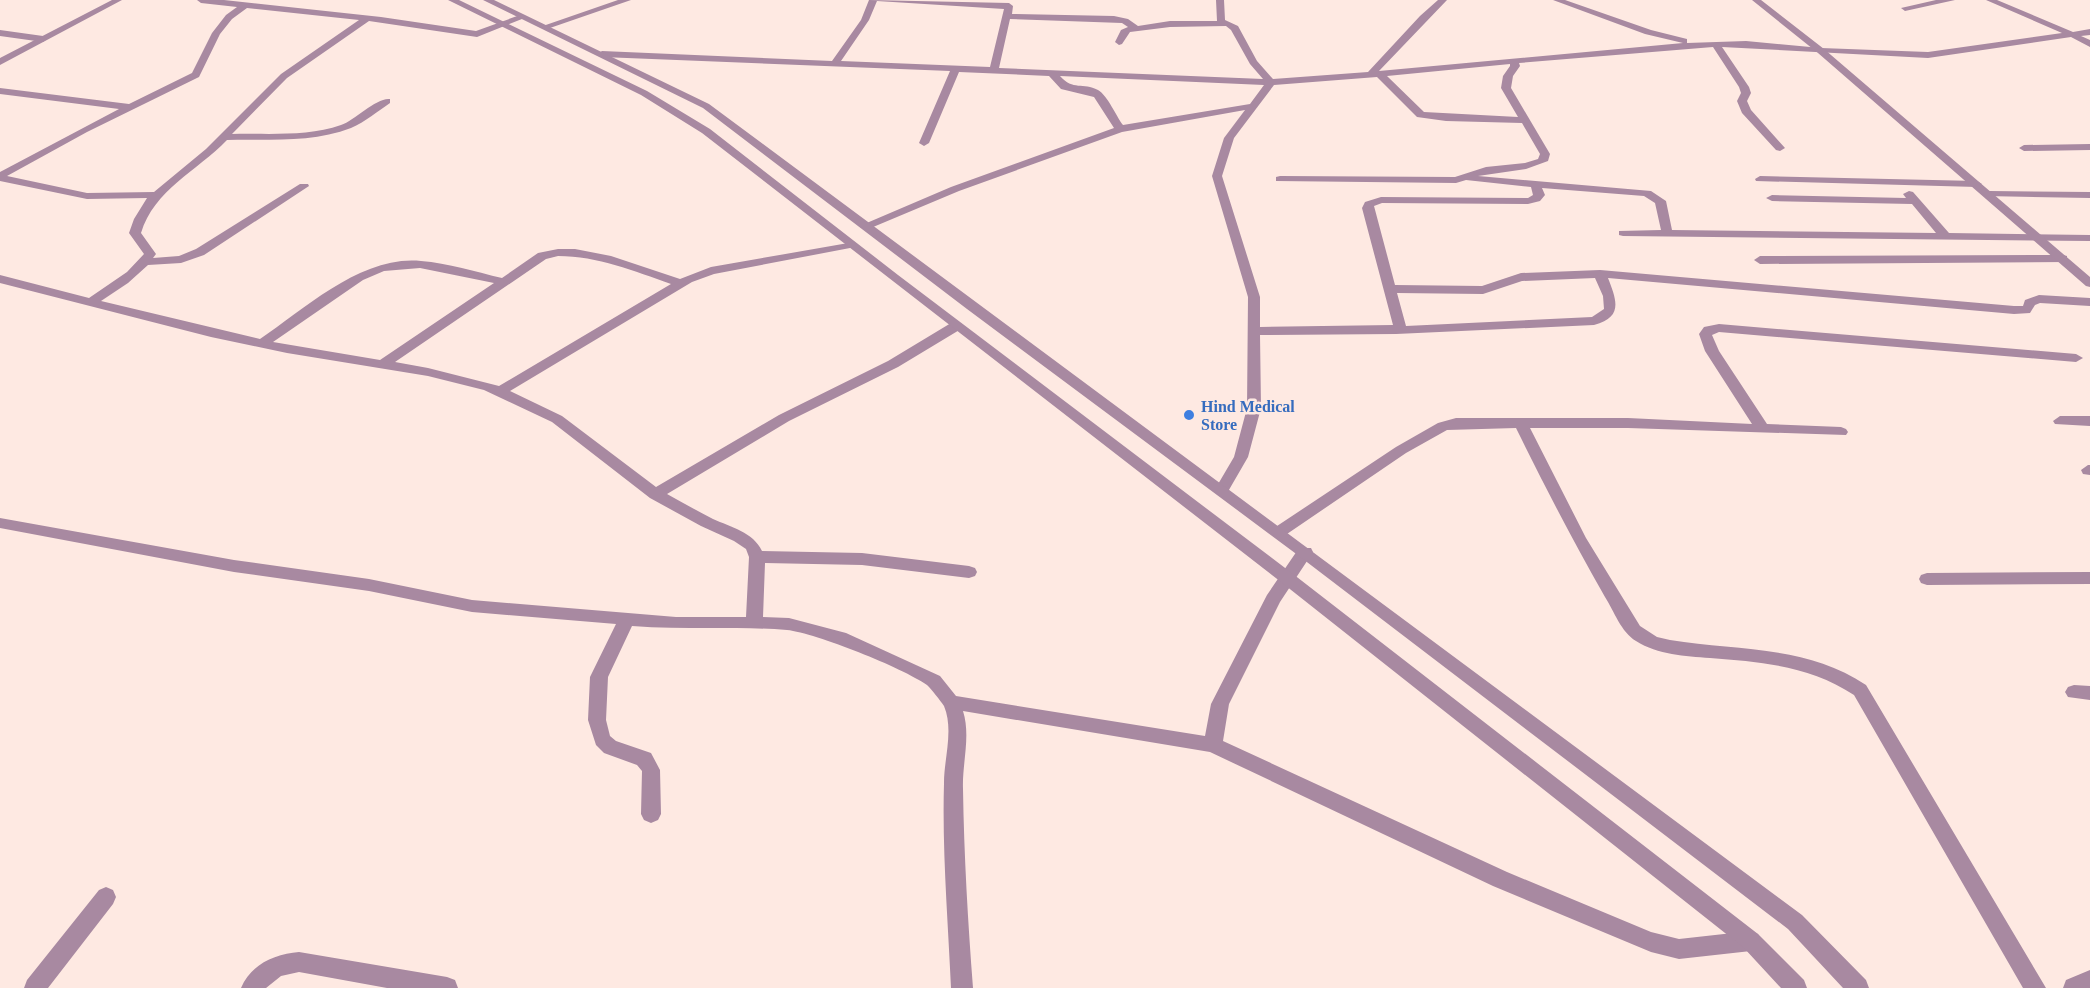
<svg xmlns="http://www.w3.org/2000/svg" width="2090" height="988" viewBox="0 0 2090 988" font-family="'Times New Roman',serif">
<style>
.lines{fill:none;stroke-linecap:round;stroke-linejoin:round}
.minor{fill:#a889a1;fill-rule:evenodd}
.tertiary{fill:#a889a1;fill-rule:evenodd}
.shop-dot{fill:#3f7fe0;stroke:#fee9e2;stroke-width:2}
.labels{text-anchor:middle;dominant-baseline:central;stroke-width:5;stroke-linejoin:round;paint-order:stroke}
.shop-label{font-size:16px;font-weight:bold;fill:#366cbe;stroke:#fee9e2;text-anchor:start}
</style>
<rect width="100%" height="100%" fill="#fee9e2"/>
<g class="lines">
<path class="minor" d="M197,0H224L381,17L476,31L520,15L527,17L477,37L369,21L287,78L232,134C268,133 307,137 341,125C355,120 377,97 390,99V103C378,111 365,122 351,128C313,143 267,139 227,140C197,171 154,190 141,233L156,254L153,258L179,256L196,249L300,184H308L309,186L204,255L181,263L148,265L128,283L101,301L260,339C306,308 362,255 421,261C448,263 476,272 502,278L538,253L558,249H575L611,256L680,279L711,267L854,242V246L850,248L714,274L692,282L510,391L562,416L656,487L779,415L888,361L951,323H961L962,326L961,329L898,367L789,421L667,494C682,502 697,511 713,519C731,527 753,532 762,551L862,553L969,566L975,568L977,572L975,576L969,578L862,565L765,563L763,617L789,618L846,633L940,676L956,696L1205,736L1211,704L1267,595L1299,548H1311L1313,552L1280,602L1229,704L1223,741L1507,872L1651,932L1679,939L1751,931L1758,934L1761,941L1758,948L1751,951L1679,959L1651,952L1493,886L1210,752L963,711C971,736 962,763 963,789C964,856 968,922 973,988H951C948,920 942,851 944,783C944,758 954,730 944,706C940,700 932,690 927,685C903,668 816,633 787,630C736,626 684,630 632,626L608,677L606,720L610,736L616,741L651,753L660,770L661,814L658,820L651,823L644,820L641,814L642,771L637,765L604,753L596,745L588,720L590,677L616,624L472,612L369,591L234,572L0,528V518L234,560L369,579L472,600L676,617H746L749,557L746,549L734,541L701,526L650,498L552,422L484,390L428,376L287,353L211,337L0,283V275L89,298L127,272L144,254L129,233L134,219L147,198L87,199L0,181V172L119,109L0,94V88L129,104L192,73L212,33L226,15L237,7L201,3ZM247,8L359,20L281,74L206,149L154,192L87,193L7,176L87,132L199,77L220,34L232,19ZM558,256C598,256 634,271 671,284L499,386L428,368L395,362L546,259ZM420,268L494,283L380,360L273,342L363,280L384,271Z
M618,0H631L547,29L540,27Z
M869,0L1009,3L1013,6L1012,14L1114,16L1128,19L1138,26L1170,21H1217L1216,0H1224L1225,20L1238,26L1257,61L1273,79L1368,72L1420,16L1438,0H1447L1379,71L1683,43L1645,34L1553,0H1565L1651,30L1687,39V43L1746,41L1821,48L1928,52L2062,33L1986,0H1997L2073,32L2090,29V35L2081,36L2090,40V47L2071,37L1928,58L1722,47L1749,87L1751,93L1747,101L1751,110L1785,148L1780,151L1776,150L1742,113L1737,101L1741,93L1739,87L1713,47L1519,63L1520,66L1513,76L1511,88L1550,154L1548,161L1526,169L1478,176L1651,191L1666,201L1672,230L1936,233L1912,204L1772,201L1766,198L1772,195L1906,198L1903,194L1909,191L1913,192L1949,233L2090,235V241L1623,236L1619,235V231L1661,230L1655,203L1644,196L1542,188L1545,195L1540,201L1528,204L1382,203L1374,206L1395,285L1482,286L1521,273L1600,270L2014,306H2023L2025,300L2039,295L2090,298V306L2040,303L2035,305L2030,313L2014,314L1608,278C1617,301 1623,317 1594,325L1396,334L1260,335L1261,408L1248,457L1226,495L1221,496L1214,491L1234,457L1247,408L1248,297L1212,176L1224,138L1245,110L1122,132L959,191L866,230L860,227L862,225L951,187L1114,128L1094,97L1061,89L1049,76L959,72L929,143L924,146L919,143L950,71L602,57L597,54L602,51L832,61L861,20ZM877,1L1004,9L990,67L841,61L869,20ZM1010,19L1122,23L1128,27L1121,30L1115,42L1119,45L1122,44L1130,32L1170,27L1226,26L1231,30L1250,64L1263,79L999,68ZM1510,64V66L1503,76L1501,88L1518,117L1424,112L1387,76ZM1060,76L1264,85L1250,104L1123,125C1116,116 1108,96 1098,90C1083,82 1073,91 1060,76ZM1377,77L1417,117L1446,121L1522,123L1540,154L1538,159L1525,163L1486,167L1455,177L1280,176L1276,177V181L1456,183L1466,180L1531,187L1533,195L1528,198L1381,197L1365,202L1362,208L1393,325L1260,327V297L1222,176L1234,138L1274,85ZM1595,278L1603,296L1604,309L1592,317L1406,326L1397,293L1483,294L1522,281Z
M1936,0H1955L1905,11L1901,8Z
M0,30L43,36L47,39L43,42L0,36Z
M2090,144V150L2024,151L2019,148L2024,145Z
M1760,176L1977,181L1982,184L1977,187L1756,181L1755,179Z
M1989,191L2090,192V198L1985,196L1983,194Z
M2063,255L2067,256V262L1760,264L1754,260L1760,256Z
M1719,324L2076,354L2083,358L2076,362L1719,332L1712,335L1719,351L1767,424L1841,427L1846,429L1848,432L1846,435L1628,428H1530L1586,538L1640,626L1657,637L1670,640C1738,651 1806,645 1866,685L2046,988H2023L1854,695C1810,666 1762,662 1710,658C1685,656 1658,655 1636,641C1621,632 1614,611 1605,597C1573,541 1544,485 1516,428L1447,430L1406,453L1284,536H1274L1271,532L1274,528L1396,447L1438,423L1456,418H1628L1752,424L1705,351L1699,334L1704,327Z
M2060,416H2090V426L2055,424L2053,421Z
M2088,465H2090V475L2083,474L2081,470Z
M2090,572V584L1927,585L1921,583L1919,579L1921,575L1927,573Z
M2074,685L2090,686V700L2068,697L2065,692L2068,687Z
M106,887L113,890L116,897L113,904L48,988H24L27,980L99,890Z
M299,952L447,977L455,980L458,988H387L299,972L281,976L266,988H241C251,964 275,954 299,952Z"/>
<path class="tertiary" d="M112,0H122L0,65V58Z
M448,0H459L647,91L710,129L898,275L1293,574L1758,934L1804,980L1807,988H1781L1744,948L1281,582L702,133L641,95Z
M483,0H494L709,104L1802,915L1866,980L1869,988H1843L1788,929L1299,556L967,309L703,108Z
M1752,0H1761L1824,49L2090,277V287L2086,286L1818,53Z
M2090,970V988H2063L2066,980Z"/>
</g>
<circle class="shop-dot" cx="1189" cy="415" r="6"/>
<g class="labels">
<g class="shop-label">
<text x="1201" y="406">Hind Medical<tspan x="1201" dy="18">Store</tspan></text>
</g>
</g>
</svg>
